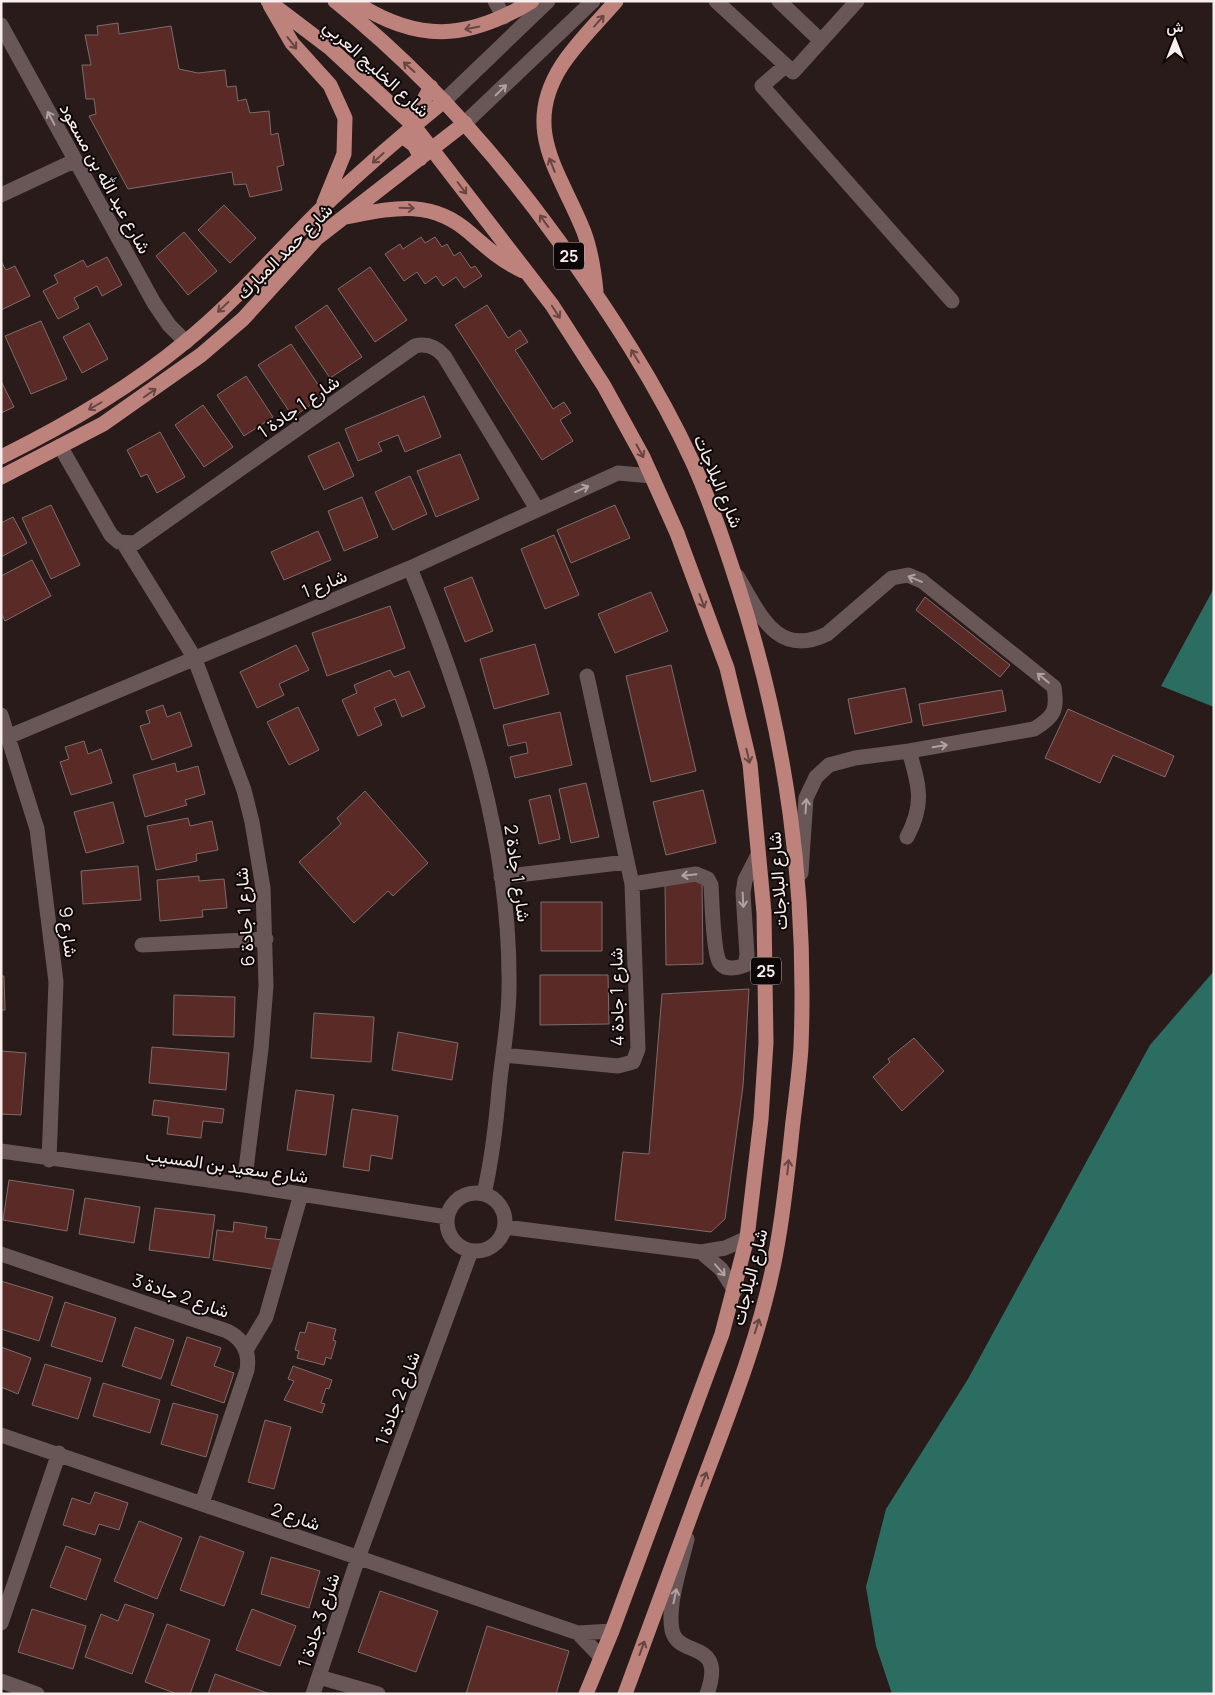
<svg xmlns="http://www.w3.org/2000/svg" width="1215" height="1695" viewBox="0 0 1215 1695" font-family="Manrope,Vazirmatn,sans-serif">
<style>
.water{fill:#2b6d61}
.building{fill:#592a26;stroke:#7d6c6a}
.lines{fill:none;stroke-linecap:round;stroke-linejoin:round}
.minor{stroke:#685756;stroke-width:15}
.major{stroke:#be827c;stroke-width:15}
.oneway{stroke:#664542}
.oneway2{stroke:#b0a2a2}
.labels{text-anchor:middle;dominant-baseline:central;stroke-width:4;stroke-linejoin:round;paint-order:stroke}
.shield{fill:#0d0807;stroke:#b2a9a8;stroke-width:1}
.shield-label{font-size:16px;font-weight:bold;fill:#f8eeed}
.street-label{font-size:18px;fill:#f8eeed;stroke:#0d0807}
</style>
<rect width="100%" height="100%" fill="#291b1a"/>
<path class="water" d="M1214,588V707L1161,686Z
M1214,971V1694H892L876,1646L866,1587L886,1509L968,1379L1150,1045Z"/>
<path class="building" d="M118,23L119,34L171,26L179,69L198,73L225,70L227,87L236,86L238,101L246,99L250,113L269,111L271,135L278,133L284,165L277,167L282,190L250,197L246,184L234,185L232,172L128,189L89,116L96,114L94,99H86L82,65H91L85,35H98L97,26Z
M224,205L256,238L230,263L198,230Z
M184,232L217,271L188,295L156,256Z
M421,237L425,243L435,237L442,247L447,244L454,256L460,252L471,268L475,266L482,276L464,288L456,277L443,286L436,276L425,284L417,272L404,281L385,254L400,244L403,249Z
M107,257L122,285L102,296L97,286L74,298L79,308L58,319L43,291L58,283L54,275L83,260L87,267Z
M1,261L6,270L15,266L30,296L1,310Z
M370,267L407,320L375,342L338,289Z
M327,305L362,357L330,378L295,327Z
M487,305L508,338L520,330L528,342L515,350L553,409L564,402L571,413L560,420L573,441L542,460L455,325Z
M41,321L67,379L31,394L5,336Z
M89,323L108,359L82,373L63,337Z
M291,344L325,395L293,417L258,365Z
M246,376L273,417L244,436L217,395Z
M1,381L14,407L1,413Z
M424,396L441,437L405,452L398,435L378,443L382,451L358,461L345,429Z
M203,405L233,447L204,467L175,425Z
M160,432L185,477L157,493L147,474L141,477L127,450Z
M339,442L354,476L324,490L308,456Z
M460,454L479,499L436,517L417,471Z
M410,476L427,514L393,530L375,492Z
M362,497L378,537L344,551L328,511Z
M51,505L80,565L51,579L22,518Z
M615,505L630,538L571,563L557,530Z
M13,517L27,543L1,557V523Z
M318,531L331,560L284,580L271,552Z
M554,535L579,595L545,609L521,549Z
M32,560L51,596L5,621L1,613V576Z
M472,577L493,631L465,642L444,588Z
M651,592L668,631L615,653L598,614Z
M925,597L1010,665L1000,677L916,610Z
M390,606L405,648L327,676L312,633Z
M535,644L549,694L494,709L480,659Z
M296,645L309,670L279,684L284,695L257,708L240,672Z
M671,665L696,771L651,782L626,676Z
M390,670L394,677L409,671L425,707L402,717L395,699L374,708L382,725L358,736L342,700L357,693L354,685Z
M905,688L912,722L855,734L848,699Z
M1002,690L1006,711L923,726L919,704Z
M163,705L167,717L180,712L192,746L152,760L140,726L150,723L146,711Z
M298,707L319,750L289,765L267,722Z
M1068,709L1174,756L1165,777L1113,755L1100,783L1045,758Z
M560,712L572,765L515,778L510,757L528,753L526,742L508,746L503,725Z
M84,741L88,754L101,749L112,783L71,795L60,762L69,759L65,747Z
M175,763L177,772L198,766L205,794L185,800L187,805L145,817L133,775Z
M586,783L599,837L571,843L559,789Z
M703,790L716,843L666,855L653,802Z
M365,791L428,863L393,896L388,891L354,923L299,862L341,824L337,818Z
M550,795L560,839L539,844L529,800Z
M113,802L124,843L86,853L74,812Z
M188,818L190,826L212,821L218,850L196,854L197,861L156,870L147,826Z
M138,866L141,900L83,904L81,871Z
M199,876V881L224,879L227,908L202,910L203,917L160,921L157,880Z
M702,881L703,964L666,965L665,882Z
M541,902H602V951H541Z
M540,975H608L609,1024L540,1025Z
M1,976H4L5,1010H1Z
M749,989L743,1086L725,1219L711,1232L615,1220L623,1152L649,1154L662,994Z
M174,995L235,997L234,1037L173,1035Z
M314,1013L374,1017L371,1062L311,1058Z
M398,1032L458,1043L452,1080L392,1070Z
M914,1038L944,1071L902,1111L873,1077L890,1062L888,1059Z
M152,1047L229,1053L226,1090L149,1083Z
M1,1051L26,1053L21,1115L1,1114Z
M296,1090L334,1095L326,1155L287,1150Z
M154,1100L224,1109L222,1123L203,1121L201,1138L167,1134L169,1117L152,1115Z
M352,1109L398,1116L392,1159L371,1155L369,1171L343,1167Z
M9,1180L74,1190L67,1231L3,1220Z
M85,1198L140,1207L134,1243L79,1234Z
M155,1208L215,1215L209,1258L149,1250Z
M234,1222L267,1227L265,1238L283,1240L278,1270L213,1260L217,1230L233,1232Z
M1,1281L53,1297L39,1341L1,1329Z
M65,1302L116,1318L102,1362L51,1346Z
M308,1322L336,1329L333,1340L336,1341L331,1359L326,1357L324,1365L297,1358L299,1351L295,1350L300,1332L305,1333Z
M135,1327L174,1340L161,1379L122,1366Z
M187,1337L221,1348L214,1366L234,1373L224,1403L171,1385Z
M1,1347L31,1358L18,1394L1,1387Z
M45,1364L91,1378L78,1419L32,1405Z
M293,1366L332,1380L329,1389L326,1388L321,1403L325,1404L322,1413L284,1400L294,1381L288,1379Z
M103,1383L160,1400L150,1433L93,1416Z
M173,1403L218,1415L206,1457L161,1444Z
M265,1420L291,1427L274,1489L248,1482Z
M95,1492L128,1503L119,1530L99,1524L95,1535L63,1525L72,1498L90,1504Z
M139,1521L182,1538L157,1599L114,1581Z
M200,1536L244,1552L224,1606L180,1590Z
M66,1546L101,1559L86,1600L50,1587Z
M271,1557L320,1571L309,1608L261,1594Z
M380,1591L438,1611L416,1672L358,1652Z
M125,1604L154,1614L132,1674L85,1657L101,1614L118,1621Z
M32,1609L86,1626L73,1669L18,1652Z
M252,1609L296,1626L280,1666L236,1650Z
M167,1624L210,1640L190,1694H177L145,1682Z
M487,1626L569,1651L556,1694H466Z
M215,1674L270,1694H208Z"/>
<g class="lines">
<path class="minor" d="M495,1L504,17
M716,1L793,72L857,1
M779,1L821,41
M1,25L154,303L169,325L186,342
M785,66L762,86L952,301
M444,101L548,1
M465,123L593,1
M1,195L74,161
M60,446L111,535L119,542L135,543L415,346C427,343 436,347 444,356L537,509
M124,544L194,657L244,790L252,822L263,888L266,986L261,1049L244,1185
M410,568C465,701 511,842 509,988C509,1022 502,1056 499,1089C496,1125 492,1159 484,1194
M737,576C759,612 776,659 827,634L892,578L908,575L922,581L1054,687C1058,710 1054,717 1034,729L909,751L855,758L829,765L816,777L806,798L801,873
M1,715L37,829L56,982L49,1160
M10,736L410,568L618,473L652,476
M907,837C925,804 919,785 909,751
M501,877L627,862
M632,884L696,874L708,879L711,885C712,899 713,953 720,963C726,971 737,968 745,965L747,955L743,893L745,880L758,855
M142,945L266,939
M503,1055L618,1066L633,1062L638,1049L632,884L587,676
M1,1151L244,1185L447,1217
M447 1222a29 29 0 1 1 58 0a29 29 0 1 1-58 0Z
M505,1227L701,1252L725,1248L747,1238
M701,1252L721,1269L735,1291
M1,1254L227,1331C243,1339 250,1352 247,1370L202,1503
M246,1350L266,1317L301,1194
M1,1435L578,1633L612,1631
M687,1539C681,1565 667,1605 672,1630C678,1659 727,1638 707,1694
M1,1623L59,1453
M578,1633L601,1657
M319,1677L378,1694
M1,1681L37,1694
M313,1694L358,1558L471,1251"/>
<path class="major" d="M268,1L330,48L414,126L552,305L604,386L643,457L677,533L727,668L750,764L764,913L766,1043L761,1119L747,1238L722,1334L612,1631L586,1694
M335,1C420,69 494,151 558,240C608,310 657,384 693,463C711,503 725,545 738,586C787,738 807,888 801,1047C799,1079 794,1109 791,1140C787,1178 783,1215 776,1252C760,1340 724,1425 693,1509C670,1571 648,1633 625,1694
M353,1C417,43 467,41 532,1
M270,5L292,43L330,85L345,118L344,154L324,203
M401,113L421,105L431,87
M401,137C412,140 418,147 420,159
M346,217C392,208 431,198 470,233C487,248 502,261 523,271
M596,291C594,271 591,251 584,232C561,173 520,130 562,65C577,42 598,22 616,1
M1,457C66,425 128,389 184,343C234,303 276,253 322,208C361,171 402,135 444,101
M1,477L103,424L201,355L243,319L317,238L465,123"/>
</g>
<defs><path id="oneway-shaft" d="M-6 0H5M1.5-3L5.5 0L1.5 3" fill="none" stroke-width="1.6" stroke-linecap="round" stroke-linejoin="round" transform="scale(1.25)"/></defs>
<g class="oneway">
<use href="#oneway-shaft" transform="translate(599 21) rotate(-49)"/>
<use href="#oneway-shaft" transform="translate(472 28) rotate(168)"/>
<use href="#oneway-shaft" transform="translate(292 43) rotate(52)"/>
<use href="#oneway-shaft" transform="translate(409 67) rotate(-138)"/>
<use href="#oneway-shaft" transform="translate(378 158) rotate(138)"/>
<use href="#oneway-shaft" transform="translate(552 165) rotate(-112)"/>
<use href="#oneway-shaft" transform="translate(462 188) rotate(53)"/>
<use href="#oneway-shaft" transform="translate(407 208) rotate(2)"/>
<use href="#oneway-shaft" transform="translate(544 221) rotate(-126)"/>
<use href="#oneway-shaft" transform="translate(223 307) rotate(137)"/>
<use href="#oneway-shaft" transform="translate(556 312) rotate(57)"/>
<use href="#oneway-shaft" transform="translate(635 356) rotate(-121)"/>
<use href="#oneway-shaft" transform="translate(150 393) rotate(-35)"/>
<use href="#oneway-shaft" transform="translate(95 406) rotate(150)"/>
<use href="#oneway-shaft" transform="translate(640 451) rotate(61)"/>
<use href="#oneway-shaft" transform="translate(702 601) rotate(70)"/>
<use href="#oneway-shaft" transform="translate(748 756) rotate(77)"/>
<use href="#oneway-shaft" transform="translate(788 1167) rotate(-84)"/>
<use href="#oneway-shaft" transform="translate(757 1326) rotate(-73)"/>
<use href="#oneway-shaft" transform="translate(704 1479) rotate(-69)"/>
<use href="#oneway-shaft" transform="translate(642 1648) rotate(-70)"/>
</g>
<g class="oneway2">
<use href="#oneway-shaft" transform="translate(501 90) rotate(-44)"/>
<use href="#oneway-shaft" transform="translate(51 118) rotate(-118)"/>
<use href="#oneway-shaft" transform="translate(582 489) rotate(-24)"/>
<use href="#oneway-shaft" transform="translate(915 579) rotate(-158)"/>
<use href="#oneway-shaft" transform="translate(1043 678) rotate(-141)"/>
<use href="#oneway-shaft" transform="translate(940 746) rotate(-10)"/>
<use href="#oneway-shaft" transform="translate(806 806) rotate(-86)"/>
<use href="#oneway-shaft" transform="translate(689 875) rotate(174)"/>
<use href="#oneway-shaft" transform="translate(743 900) rotate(87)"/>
<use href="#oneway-shaft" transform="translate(720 1270) rotate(49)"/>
<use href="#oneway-shaft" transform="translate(675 1596) rotate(-78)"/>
</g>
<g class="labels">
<g class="shield">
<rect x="554" y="242.5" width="30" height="27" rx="4"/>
<rect x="751" y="957.5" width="30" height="27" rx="4"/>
</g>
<g class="shield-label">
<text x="569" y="256">25</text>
<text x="766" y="971">25</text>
</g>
<g class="street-label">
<text transform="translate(377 68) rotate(42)">شارع الخليج العربي</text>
<text transform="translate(106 178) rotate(61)">شارع عبد الله بن مسعود</text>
<text transform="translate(284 251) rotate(-45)">شارع حمد المبارك</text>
<text transform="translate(298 406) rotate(-35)">شارع 1 جادة 1</text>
<text transform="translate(719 481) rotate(67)">شارع البلاجات</text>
<text transform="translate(324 583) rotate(-22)">شارع 1</text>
<text transform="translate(518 873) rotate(82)">شارع 1 جادة 2</text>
<text transform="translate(777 881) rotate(-94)">شارع البلاجات</text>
<text transform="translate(244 917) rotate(-94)">شارع 1 جادة 6</text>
<text transform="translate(69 932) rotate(83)">شارع 9</text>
<text transform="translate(616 997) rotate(-91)">شارع 1 جادة 4</text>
<text transform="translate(227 1165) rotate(8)">شارع سعيد بن المسيب</text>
<text transform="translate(749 1277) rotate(-76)">شارع البلاجات</text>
<text transform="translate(181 1295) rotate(19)">شارع 2 جادة 3</text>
<text transform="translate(397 1398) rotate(-70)">شارع 2 جادة 1</text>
<text transform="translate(296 1516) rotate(19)">شارع 2</text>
<text transform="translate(318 1620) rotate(-72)">شارع 3 جادة 1</text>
</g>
</g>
<rect width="1215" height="1695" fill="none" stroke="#f8eeed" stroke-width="5"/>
<g transform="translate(1175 40)" stroke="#0d0807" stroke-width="4" paint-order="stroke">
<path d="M0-4L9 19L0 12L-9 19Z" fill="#f8eeed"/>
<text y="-8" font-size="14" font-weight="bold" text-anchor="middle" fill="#f8eeed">ش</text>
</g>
</svg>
